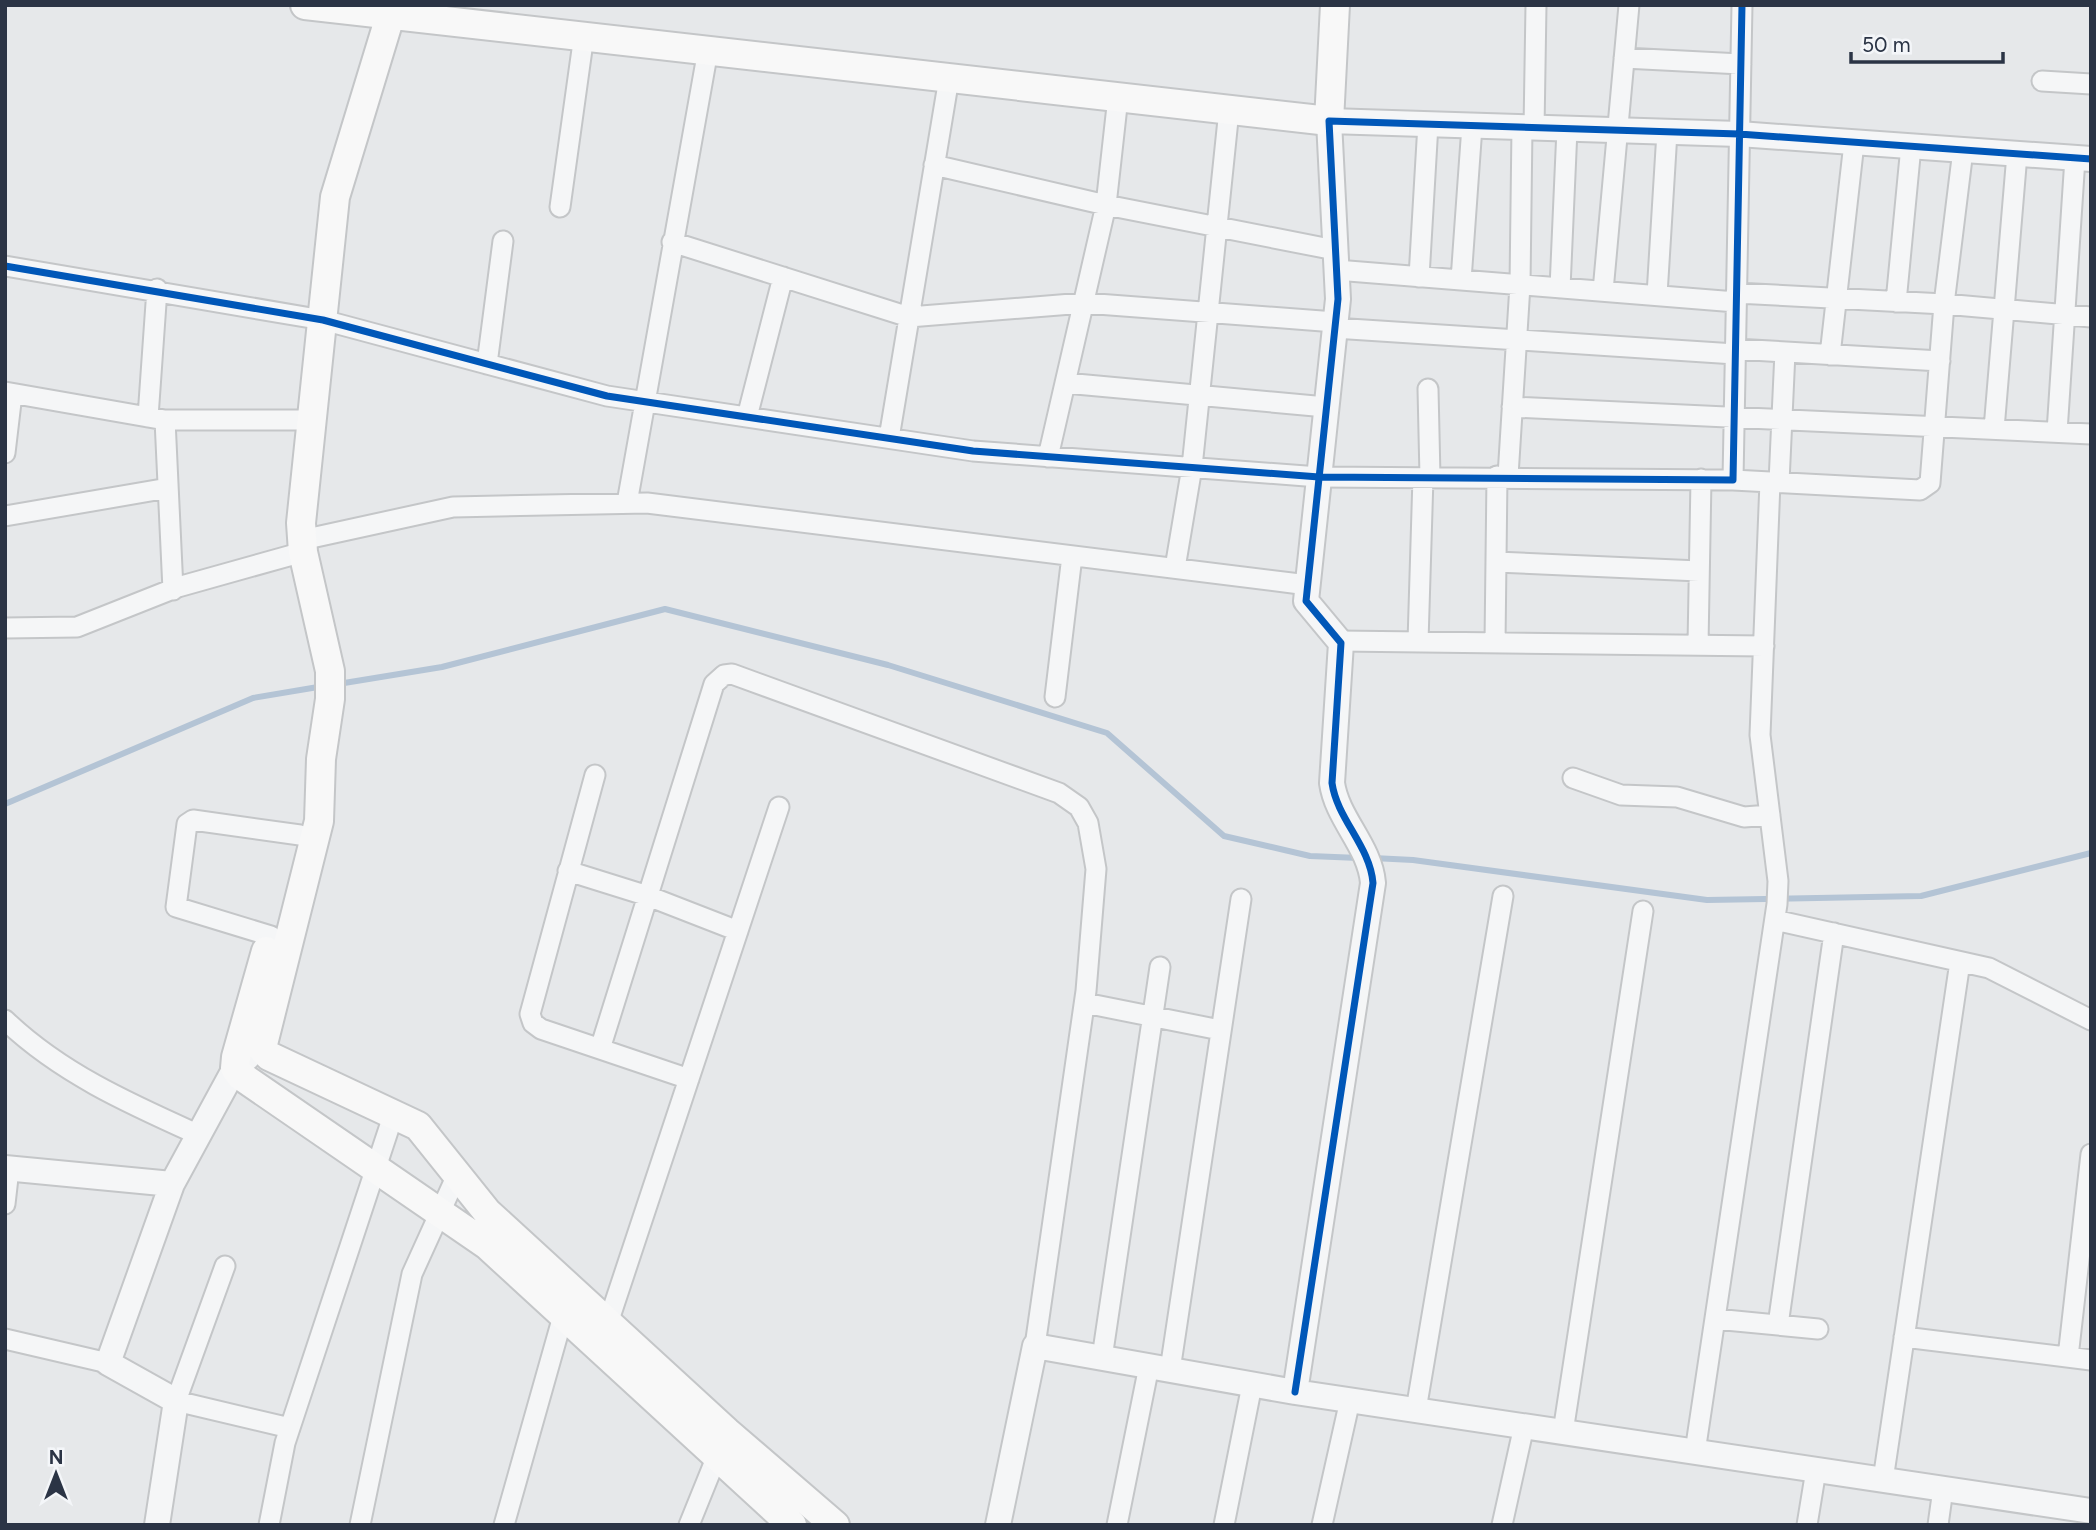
<svg xmlns="http://www.w3.org/2000/svg" width="2096" height="1530" viewBox="0 0 2096 1530" font-family="Figtree,sans-serif">
<style>
.lines{fill:none;stroke-linecap:round;stroke-linejoin:round}
.stream{stroke:#b4c4d5;stroke-width:6}
.minor-casing{stroke:#c4c6c8;stroke-width:23}
.tertiary-casing{stroke:#c4c6c8;stroke-width:28}
.secondary-casing{stroke:#c4c6c8;stroke-width:32}
.minor{stroke:#f5f6f7;stroke-width:19}
.tertiary{stroke:#f5f6f7;stroke-width:24}
.secondary{stroke:#f8f8f8;stroke-width:28}
.cycleway-casing{stroke:#f4f6f9;stroke-width:11}
.cycleway{stroke:#0057b8;stroke-width:7}
</style>
<rect width="100%" height="100%" fill="#e6e8ea"/>
<g class="lines">
<path class="stream" d="M338,684L442,667L665,609L888,665L1107,733L1224,836L1310,856L1359,858
M5,804L253,698L324,686
M1373,858L1413,860L1707,900L1921,896L2091,853"/>
<defs>
<path id="minor" d="M1624,58L1741,64
M2042,81L2091,84
M1534,129L1536,5
M934,165L1106,205L1335,250
M560,207L584,35
M672,242L909,317L1084,303L1335,322
M5,266L323,320L607,396L973,451L1319,477L1733,480L1742,5
M1336,270L1736,302
M1419,277L1428,124
M1461,280L1472,126
M1560,288L1567,129
M1603,291L1629,5
M1736,293L1944,304L2091,317
M1657,295L1667,132
M1896,302L1911,146
M1334,328L1735,354
M1735,349L1940,361
M1830,355L1854,143
M487,364L503,241
M1065,383L1326,407
M1428,389L1430,477
M5,392L165,420H312
M1512,407L2091,434
M148,417L157,289
M747,417L783,277
M165,420L173,590
M1994,429L2017,154
M2057,432L2075,158
M889,438L949,78
M5,453L12,394
M1048,457L1106,205L1118,97
M1508,476L1520,285L1522,127
M1733,480L1920,490L1930,483L1944,304L1963,150
M1779,482L1785,352
M627,503L708,50
M5,516L168,488
M302,540L453,507L647,503L1308,585
M1496,562L1699,571
M1175,568L1192,467L1229,110
M5,628L77,627L178,587L303,552
M1339,641L1764,646
M1418,642L1423,477
M1495,643L1497,476
M1698,645L1701,479
M1055,697L1072,556
M595,775L530,1014L533,1023L541,1029L689,1079
M1573,778L1621,795L1677,797L1744,817L1770,815
M568,871L648,896L738,931
M1775,920L1989,968L2091,1020
M271,936L176,907L187,824L193,820L300,835
M1085,1003L1220,1030
M5,1020C60,1073 130,1104 199,1135
M600,1049L714,684L724,675L732,674L1059,793L1079,807L1088,823L1096,869L1086,991L1035,1346
M5,1204L9,1169
M225,1266L176,1401L290,1428
M1715,1319L1818,1329
M608,1323L779,807
M1778,1325L1834,933
M1904,1337L2091,1360
M5,1339L108,1363
M2068,1357L2091,1154
M1102,1358L1160,967
M1170,1370L1241,899
M1416,1410L1503,896
M1563,1432L1643,911
M1695,1452L1777,904L1778,881L1760,735L1770,482
M1883,1480L1960,962
M269,1525L285,1443L394,1113
M360,1525L412,1274L457,1175
M504,1525L563,1316L569,1307
M689,1525L721,1446
M1117,1525L1149,1366
M1224,1525L1252,1385
M1322,1525L1350,1400
M1502,1525L1524,1426
M1807,1525L1816,1470
M1938,1525L1943,1489"/>
<path id="tertiary" d="M5,1168L172,1184L235,1068L248,1057
M1295,1392L1373,883C1370,846 1337,819 1332,783L1341,643L1306,601L1338,299L1329,121L1739,134L2091,159
M157,1525L176,1401L108,1363L172,1184
M998,1525L1035,1346L1295,1392L2091,1511"/>
<path id="secondary" d="M305,5L1329,121L1335,5
M391,5V13L335,197L301,523L303,552L330,671V699L321,759L319,821L262,1048L269,1056L418,1126L487,1212L727,1432L835,1525
M266,951L236,1057L235,1068L241,1076L487,1245L792,1525"/>
</defs>
<use href="#minor" class="minor-casing"/>
<use href="#tertiary" class="tertiary-casing"/>
<use href="#secondary" class="secondary-casing"/>
<use href="#minor" class="minor"/>
<use href="#tertiary" class="tertiary"/>
<use href="#secondary" class="secondary"/>
<defs>
<path id="cycleway" d="M5,266L323,320L607,396L973,451L1319,477L1733,480L1742,5
M1295,1392L1373,883C1370,846 1337,819 1332,783L1341,643L1306,601L1338,299L1329,121L1739,134L2091,159"/>
</defs>
<use href="#cycleway" class="cycleway-casing"/>
<use href="#cycleway" class="cycleway"/>
</g>
<rect width="2096" height="1530" fill="none" stroke="#2b3445" stroke-width="14"/>
<g transform="translate(56 1474)" stroke="#f4f6f9" stroke-width="5" paint-order="stroke">
<path d="M0-5L12 26L0 18L-12 26Z" fill="#2b3445"/>
<text y="-10" font-size="19" font-weight="bold" text-anchor="middle" fill="#2b3445">N</text>
</g>
<path d="M1851 52v10h152v-10" fill="none" stroke="#2b3445" stroke-width="3.5"/>
<text x="1862" y="52" font-size="21" fill="#2b3445" stroke="#f4f6f9" stroke-width="5" paint-order="stroke">50 m</text>
</svg>
